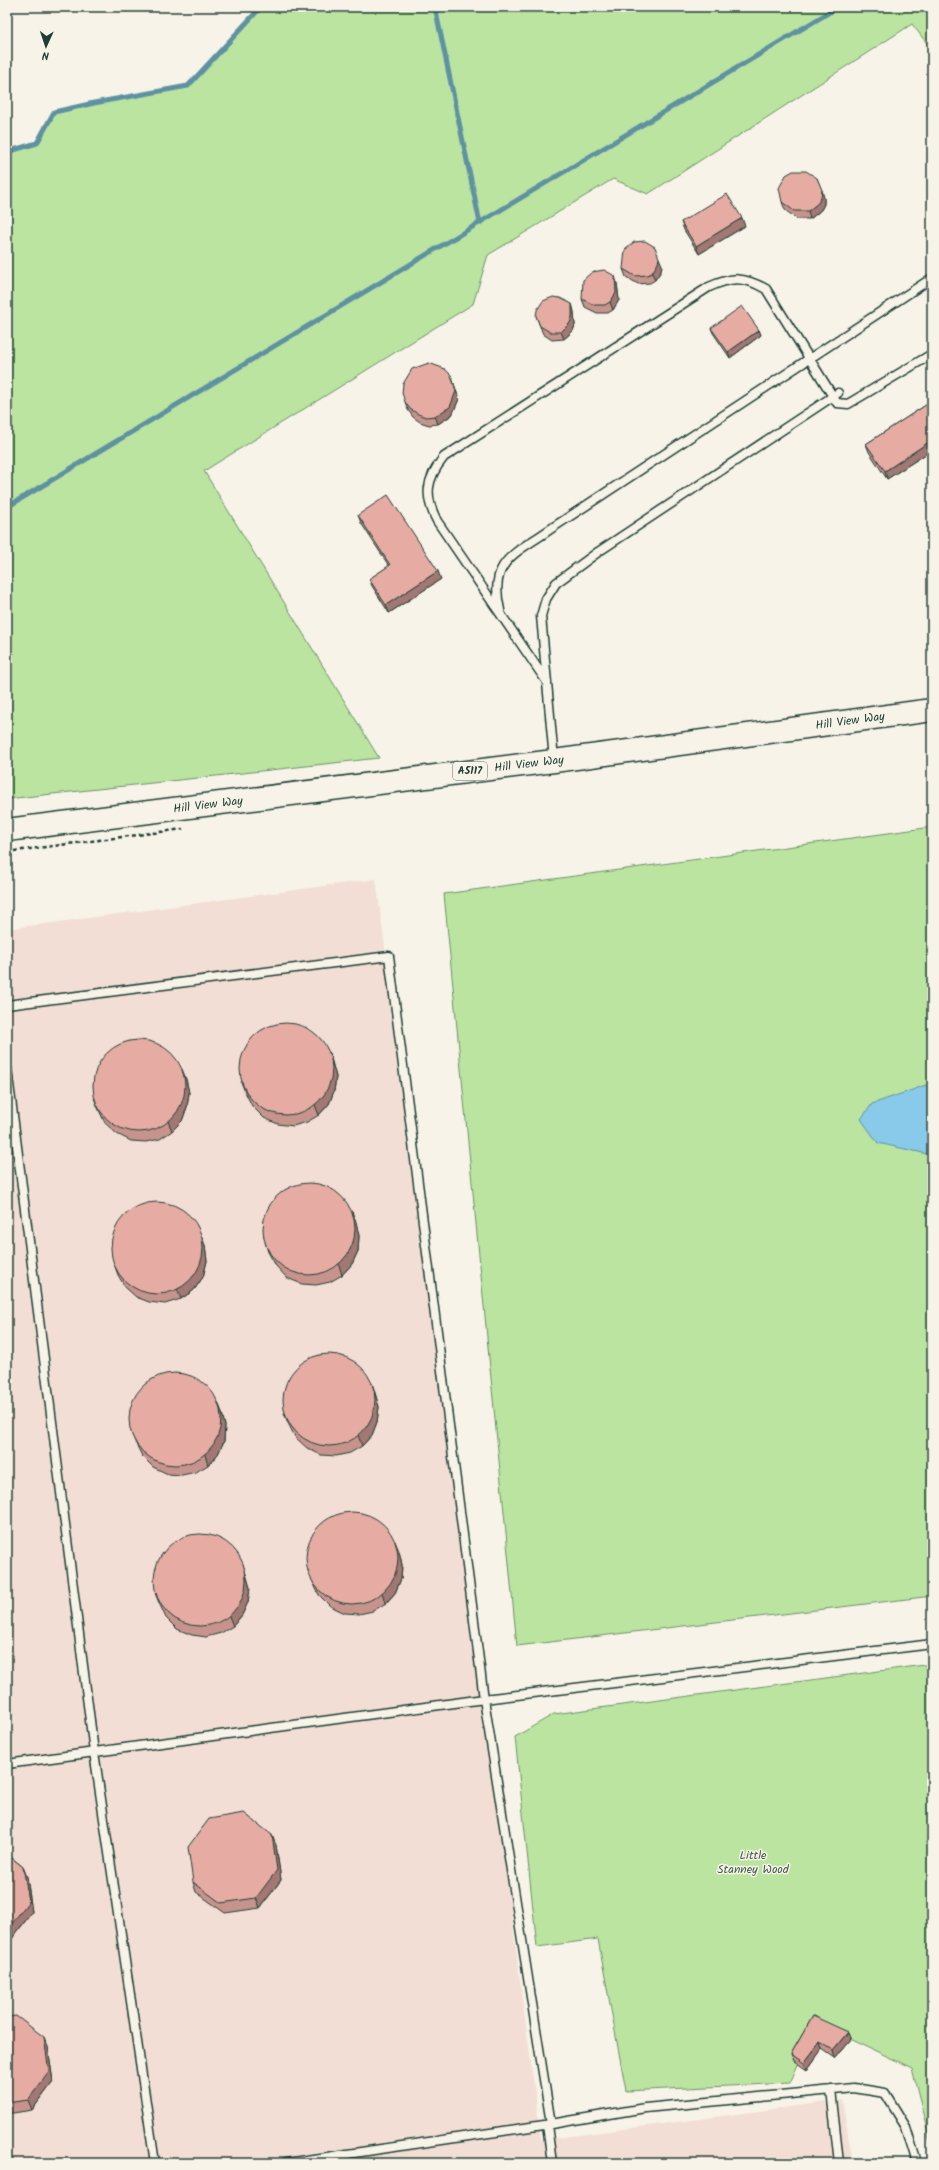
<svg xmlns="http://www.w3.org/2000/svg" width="939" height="2170" viewBox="0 0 939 2170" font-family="Kalam,sans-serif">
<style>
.built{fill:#f2ded4}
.green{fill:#bbe4a0;stroke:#6d906a}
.water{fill:#89caea;stroke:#5f92a1}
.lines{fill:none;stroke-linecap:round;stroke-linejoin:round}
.stream{stroke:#5f92a1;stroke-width:5}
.lane-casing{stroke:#1f3d34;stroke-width:11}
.primary-casing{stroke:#1f3d34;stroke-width:25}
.path{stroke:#1f3d34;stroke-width:2.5;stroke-dasharray:4 3;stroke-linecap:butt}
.lane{stroke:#f7f3e8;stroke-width:8}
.primary{stroke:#f7f3e8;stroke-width:22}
.wall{fill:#c6948d;stroke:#1f3d34}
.shaded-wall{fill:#a17873;stroke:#1f3d34}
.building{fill:#e6aca4;stroke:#1f3d34}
.labels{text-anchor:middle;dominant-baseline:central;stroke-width:3;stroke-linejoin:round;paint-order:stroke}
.shield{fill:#f7f3e8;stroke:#60746a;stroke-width:1}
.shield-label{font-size:11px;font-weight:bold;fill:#1f3d34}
.street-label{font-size:12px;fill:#1f3d34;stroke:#f7f3e8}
.park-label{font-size:12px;fill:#3e5e4a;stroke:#f7f3e8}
</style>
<rect width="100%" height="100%" fill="#f7f3e8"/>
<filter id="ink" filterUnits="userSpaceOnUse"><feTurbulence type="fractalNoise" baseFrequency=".025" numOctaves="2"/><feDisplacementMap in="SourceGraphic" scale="8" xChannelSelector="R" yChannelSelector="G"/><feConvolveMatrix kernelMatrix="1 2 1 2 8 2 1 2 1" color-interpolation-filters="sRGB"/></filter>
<g filter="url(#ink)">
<path class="built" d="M376,879L541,2140L842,2100L853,2163H7V929Z"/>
<path class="green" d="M261,7H932V50L912,24L648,194L613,179L488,255L473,304L204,471L379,758L7,799V152L37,143L54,112L94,103L188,86Z
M932,827V1596L517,1646L444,894Z
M932,1664V2151L912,2068L816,2023L790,2083L626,2091L598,1939L537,1947L515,1737L554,1714Z"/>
<path class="water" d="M932,1083V1155L878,1143L861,1119L872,1104Z"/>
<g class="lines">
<path class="stream" d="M435,7L480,223
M7,152L37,143L54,112L94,103L188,86L261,7
M7,507L838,7"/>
<defs>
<path id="lane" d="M500,610C488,561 515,554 549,530L932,278
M547,682L437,521C424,496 426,479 444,457L709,287C732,277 743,276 766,289L837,403L848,404L932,354
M554,760L541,616L546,599L556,583L598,552L838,393
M7,1005L389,956L484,1699L932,1644
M7,1068L94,1752L155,2163
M7,1764L484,1699L551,2124L645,2108L854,2088L885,2093L906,2127L917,2163
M831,2090L839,2163
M547,2125L552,2163
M286,2163L551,2124"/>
<path id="primary" d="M7,830L554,761L932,710"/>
</defs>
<use href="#lane" class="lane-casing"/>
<use href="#primary" class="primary-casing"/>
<path class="path" d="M7,852L183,829"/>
<use href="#lane" class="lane"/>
<use href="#primary" class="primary"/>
</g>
<path class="wall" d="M817,178L824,198V204L821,210L810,219H797L785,210L782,202Z
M681,222L745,226L699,254L684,230Z
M662,265L661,271L655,280L650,283L638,284L626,277L623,269Z
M617,283L619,300L613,310L608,313H597L585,307L582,299Z
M572,304L574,312L575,325L573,331L564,339L552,340L543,334L536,316Z
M711,328L759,330L761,335L730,358L713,333Z
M451,375L459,399L452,415L438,424L429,425L420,422L413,417L408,410L405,402Z
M932,401V450L887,479L869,452L866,444Z
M358,515L441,579L389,613L372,586L369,579L389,566L361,523Z
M329,1052L332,1062L336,1077L334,1091L329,1104L319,1115L307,1122L293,1126L278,1124L264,1118L252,1106L245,1092L241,1082Z
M186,1079L189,1093L187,1107L182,1121L172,1131L160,1139L146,1142L131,1141L117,1134L105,1123L98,1108L94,1098Z
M352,1212L356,1222L359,1236L358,1251L352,1264L342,1275L330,1282L316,1285L302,1284L287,1278L276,1266L268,1252L265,1242Z
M205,1245L207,1261L203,1277L194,1290L181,1299L165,1304L149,1302L136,1297L125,1287L118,1275L114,1264Z
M372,1383L375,1393L379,1407L377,1422L372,1435L362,1446L350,1453L336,1456L321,1455L307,1448L295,1437L288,1423L284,1413Z
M218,1402L222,1413L225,1426L224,1441L218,1454L208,1465L196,1472L182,1475L168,1474L153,1467L142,1456L135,1442L131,1432Z
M399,1551L402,1565L401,1579L395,1593L386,1603L373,1611L359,1614L345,1613L330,1606L319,1595L312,1580L308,1570Z
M246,1574L250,1588L248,1602L242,1615L233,1626L221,1633L206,1637L192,1635L177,1629L166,1618L159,1603L155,1593Z
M276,1845L281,1880L260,1908L225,1913L196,1892L193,1882Z
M7,1854L23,1867L27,1877L32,1912L11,1940H7Z
M813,2016L851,2039L835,2058L822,2049L807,2070L794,2061L791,2054Z
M7,2017L48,2047L53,2082L32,2110L7,2114Z"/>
<path class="shaded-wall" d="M822,190L824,198V204L821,210L810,219L808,211Z
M742,218L745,226L699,254L696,246Z
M659,258L662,265L661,271L655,280L652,273Z
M615,276L617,283L619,300L613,310L610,302Z
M572,304L574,312L575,325L573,331L564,339L561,332Z
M759,330L761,335L730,358L728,352Z
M451,375L459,399L452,415L438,424L435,416Z
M932,440V450L887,479L885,471Z
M438,571L441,579L389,613L386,605Z
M329,1052L332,1062L336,1077L334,1091L329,1104L319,1115L315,1105Z
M182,1069L186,1079L189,1093L187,1107L182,1121L172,1131L168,1121Z
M352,1212L356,1222L359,1236L358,1251L352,1264L342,1275L339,1265Z
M201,1235L205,1245L207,1261L203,1277L194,1290L181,1299L177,1289Z
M372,1383L375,1393L379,1407L377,1422L372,1435L362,1446L358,1435Z
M218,1402L222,1413L225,1426L224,1441L218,1454L208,1465L205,1455Z
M395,1541L399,1551L402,1565L401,1579L395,1593L386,1603L382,1593Z
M243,1564L246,1574L250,1588L248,1602L242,1615L233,1626L229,1616Z
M272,1835L276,1845L281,1880L260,1908L256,1898Z
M23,1867L27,1877L32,1912L11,1940L7,1930Z
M848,2032L851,2039L835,2058L833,2050Z
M44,2037L48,2047L53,2082L32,2110L28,2100Z
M820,2042L822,2049L807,2070L804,2063Z"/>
<path class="building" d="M793,171H806L817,178L822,190L821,197L818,203L808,211H794L782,202L779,188L786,175Z
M727,194L742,218L696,246L681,222Z
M645,241L655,247L659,258L658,263L652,273L647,275L635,276L623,269L625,250L634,242Z
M604,270L615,276L616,293L610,302L605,305H594L582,299L583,280L592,272Z
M553,297L560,298L572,304V317L570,323L561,332H550L540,326L536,316L537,310L543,301Z
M742,306L759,330L728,352L711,328Z
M429,363L445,369L451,375L456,391L450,407L435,416L426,417L418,414L410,409L405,402L402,393L403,384L412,369Z
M932,401V440L885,471L866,444Z
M388,495L438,571L386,605L369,579L390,565L358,515Z
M240 1069a46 46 0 1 1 92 0a46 46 0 1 1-92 0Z
M93 1086a46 46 0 1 1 92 0a46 46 0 1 1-92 0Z
M263 1229a46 46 0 1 1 92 0a46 46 0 1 1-92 0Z
M111 1248a46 46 0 1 1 92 0a46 46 0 1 1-92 0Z
M283 1400a46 46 0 1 1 92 0a46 46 0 1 1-92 0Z
M129 1419a46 46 0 1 1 92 0a46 46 0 1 1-92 0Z
M306 1558a46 46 0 1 1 92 0a46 46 0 1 1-92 0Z
M154 1580a46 46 0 1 1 92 0a46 46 0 1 1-92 0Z
M244,1813L272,1835L277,1870L256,1898L221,1903L193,1882L188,1847L209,1819Z
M7,1854L23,1867L29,1901L7,1930Z
M16,2016L44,2037L49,2072L28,2100L7,2103V2017Z
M813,2016L848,2032L833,2050L820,2042L804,2063L791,2054Z"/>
</g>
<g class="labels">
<rect class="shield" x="453" y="762" width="34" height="18" rx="3"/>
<g class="shield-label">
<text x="470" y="771">A5117</text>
</g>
<g class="street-label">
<text transform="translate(850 721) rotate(-8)">Hill View Way</text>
<text transform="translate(529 764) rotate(-7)">Hill View Way</text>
<text transform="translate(208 805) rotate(-7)">Hill View Way</text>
</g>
<g class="park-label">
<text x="753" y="1855">Little<tspan x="753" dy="14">Stanney Wood</tspan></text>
</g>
</g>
<rect width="939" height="2170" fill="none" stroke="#f7f3e8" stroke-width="24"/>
<rect x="12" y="12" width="915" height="2146" fill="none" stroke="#1f3d34" stroke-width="1.5" filter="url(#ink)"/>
<g transform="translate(46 46) rotate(183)" stroke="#f7f3e8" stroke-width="3" paint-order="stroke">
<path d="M0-3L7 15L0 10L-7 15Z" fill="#1f3d34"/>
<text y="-6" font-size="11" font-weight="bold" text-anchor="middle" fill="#1f3d34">N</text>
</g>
</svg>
